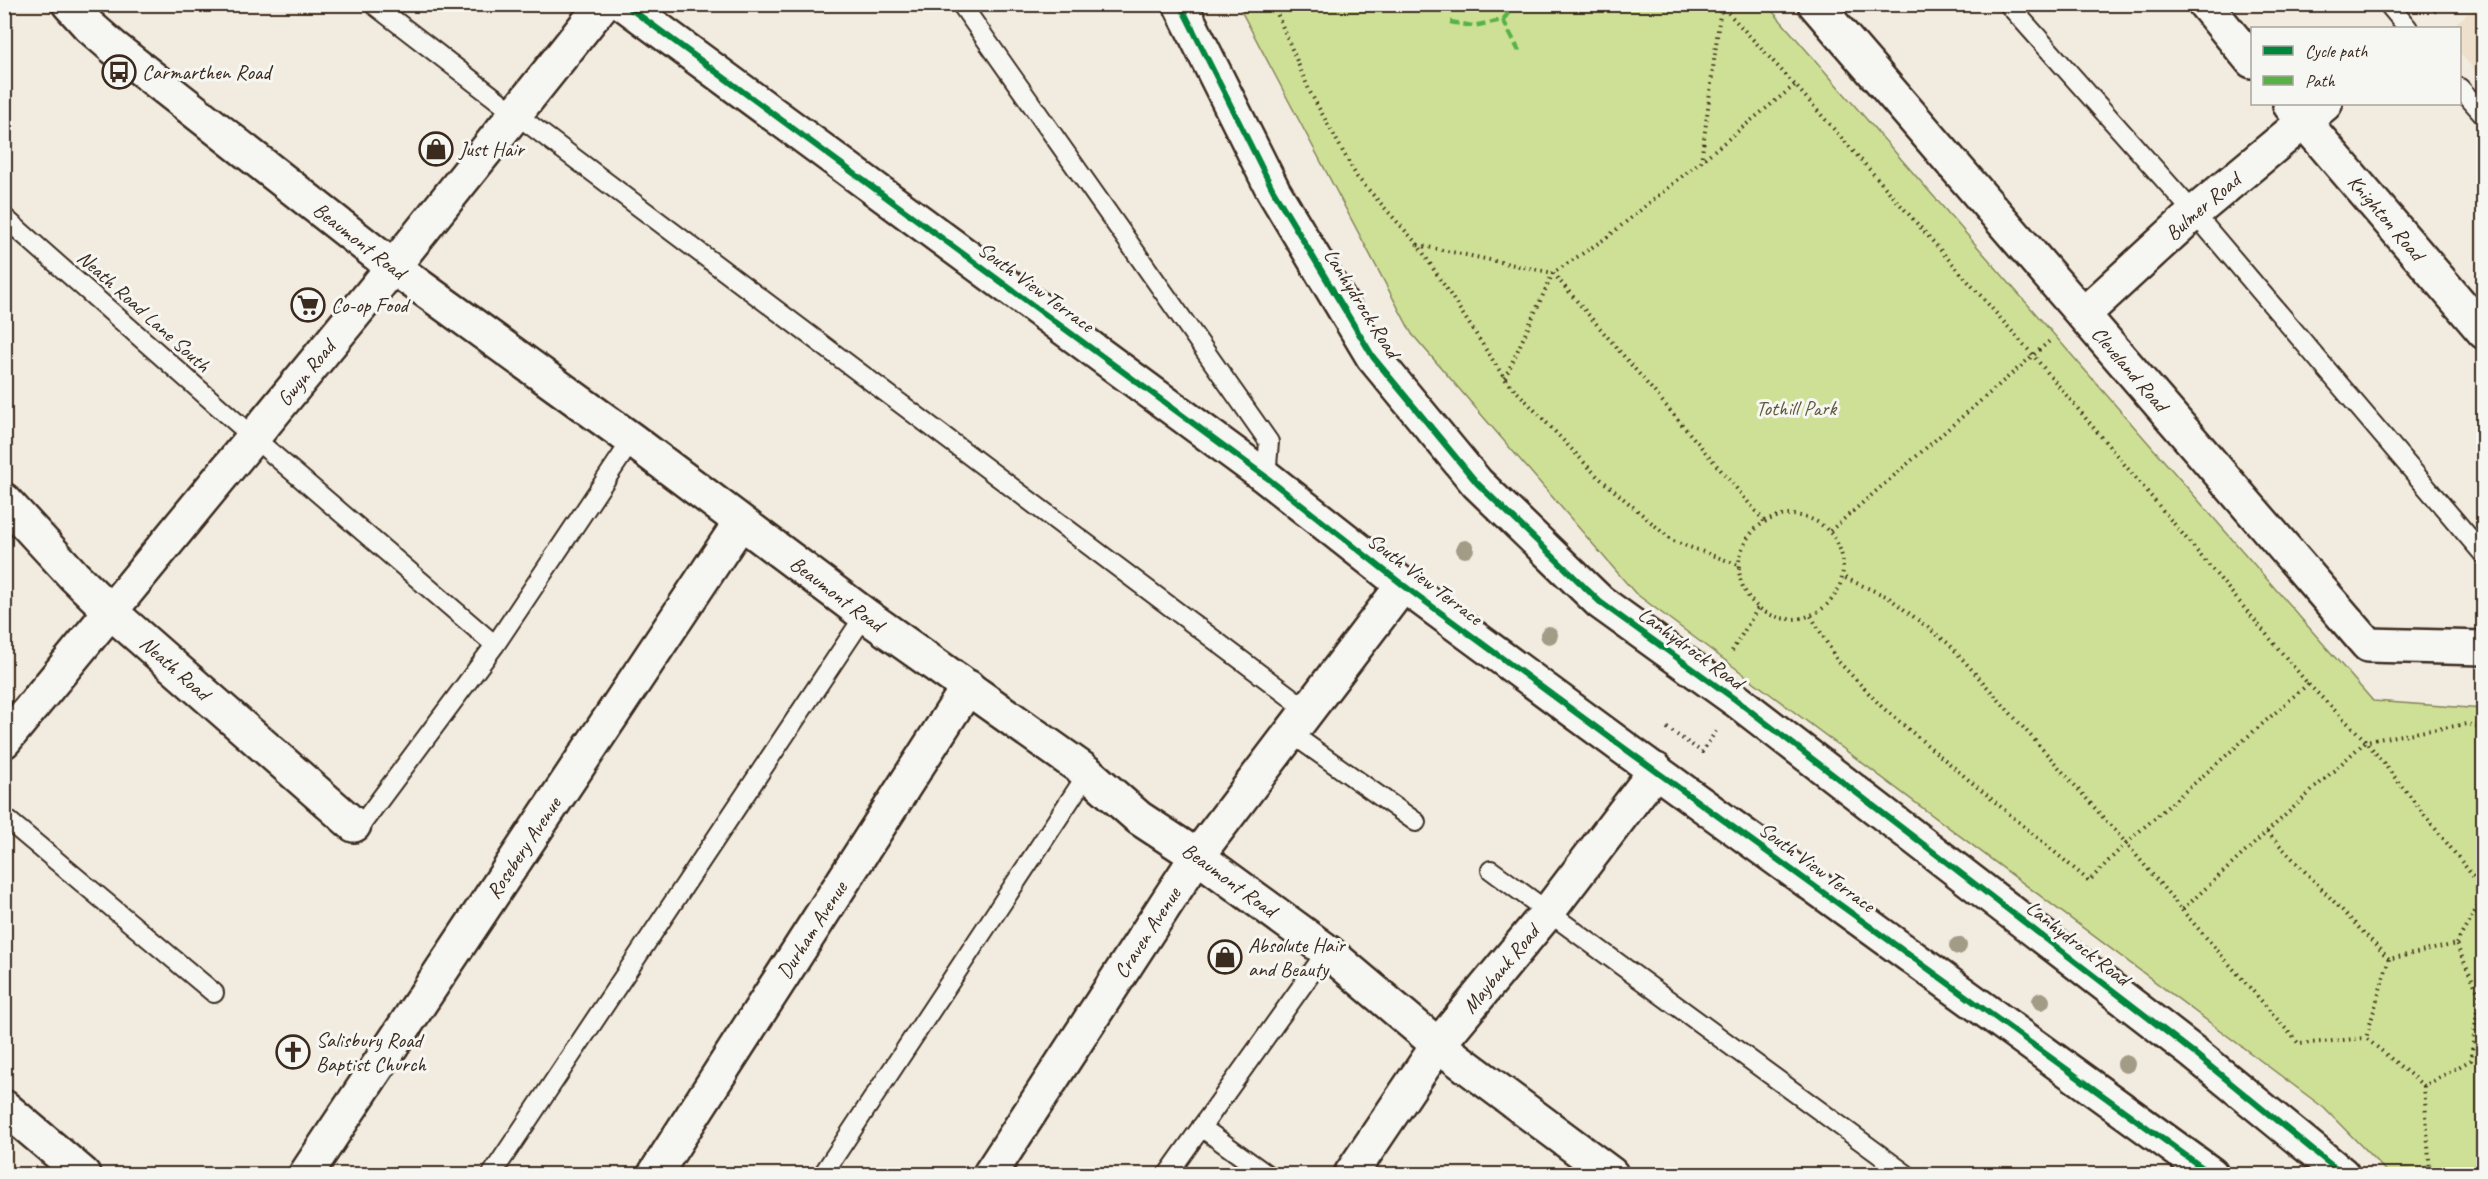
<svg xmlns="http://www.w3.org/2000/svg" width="2488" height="1179" viewBox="0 0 2488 1179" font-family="Caveat,sans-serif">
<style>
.built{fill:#eee0ca}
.green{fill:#cee095;stroke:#84855a;stroke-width:1.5}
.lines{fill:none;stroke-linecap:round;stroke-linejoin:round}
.lane-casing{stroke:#3b2a1e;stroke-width:22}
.street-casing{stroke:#3b2a1e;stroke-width:38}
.path{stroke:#3b2a1e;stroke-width:4;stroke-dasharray:1.5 4.5;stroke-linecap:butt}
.lane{stroke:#f6f6f2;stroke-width:18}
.street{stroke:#f6f6f2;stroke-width:33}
.quiet{stroke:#57b245;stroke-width:4.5;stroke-dasharray:9 4.5;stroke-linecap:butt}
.cycleway-casing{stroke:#f6f6f2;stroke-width:10}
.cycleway{stroke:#00873e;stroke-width:6}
.tree{fill:#a29b86}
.labels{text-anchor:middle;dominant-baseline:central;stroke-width:6;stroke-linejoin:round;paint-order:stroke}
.poi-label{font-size:21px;fill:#3b2a1e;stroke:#f6f6f2;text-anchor:start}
.street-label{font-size:21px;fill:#3b2a1e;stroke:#f6f6f2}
.park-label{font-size:21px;fill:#60583c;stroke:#f6f6f2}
</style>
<rect width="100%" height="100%" fill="#f2ece0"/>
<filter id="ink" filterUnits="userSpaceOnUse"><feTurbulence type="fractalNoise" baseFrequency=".0167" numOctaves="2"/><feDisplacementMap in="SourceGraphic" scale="12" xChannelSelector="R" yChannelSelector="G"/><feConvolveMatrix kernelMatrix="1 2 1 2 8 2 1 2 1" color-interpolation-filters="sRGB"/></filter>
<g filter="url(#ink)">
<path class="built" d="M2481,4L2484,5L2483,81L2460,53V28H2449Z"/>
<path class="green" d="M1238,5H1767L2373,701L2483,709V1161L2460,1174H2394L2386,1171L2324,1108L1635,593L1412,334Z"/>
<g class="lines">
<defs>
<path id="lane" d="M373,4L517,115L1309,711
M961,4L1269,442L1266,477
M2008,4L2194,213L2484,555
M2388,4L2408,28
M2460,88L2484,115
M4,217L254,438L495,645
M1292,734L1416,822
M4,817L214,993
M354,825L364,821L495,645L632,440
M1491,870L1906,1174
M1201,1127L1266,1174
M492,1174L865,615
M823,1174L1088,773
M1168,1174L1327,951"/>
<g id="street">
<path id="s1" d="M69,4L89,26L113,47L393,267L632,440L865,615L1088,773L1139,818L1197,856L1327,951L1438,1045L1611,1174"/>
<path d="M624,4L1266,477L1403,585L1624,748L2211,1174"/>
<path d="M1180,4L1273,190L1373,357L1477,483L1600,602L1736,700L2194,1053L2342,1174"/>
<path id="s2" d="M1815,4L2368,645L2484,648"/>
<path d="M2205,4L2252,61"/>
<path id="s3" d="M2290,105L2484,332"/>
<path id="s4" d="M2084,314L2194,213L2325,104"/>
<path id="s5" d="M4,500L74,576L111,612L354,825"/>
<path id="s6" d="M4,741L393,267L603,4"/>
<path d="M4,1107L83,1174"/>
<path id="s7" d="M306,1174L740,523"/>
<path id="s8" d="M655,1174L968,687"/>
<path id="s9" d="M990,1174L1197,856L1403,585"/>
<path id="s10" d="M1351,1174L1438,1045L1548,912L1656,770"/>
</g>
</defs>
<use href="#lane" class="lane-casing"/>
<use href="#street" class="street-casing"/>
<path class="path" d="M1273,4L1310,92L1357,177L1418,245L1505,379L1597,476L1673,541L1739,565
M1720,4L1795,85L2032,354L2308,684L2366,741L2484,890
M2434,12L2442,4
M1701,162L1721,6
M1418,245L1553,273L1765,522
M1505,378L1553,273L1606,238L1795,85
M1739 567a52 52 0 1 1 104 0a52 52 0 1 1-104 0Z
M1830,531L2052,339
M1811,616L1837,660L1882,707L2089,881L2126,843L1949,644L1888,597L1843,577
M1732,651L1758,608
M2308,684L2126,843L2182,910L2366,741L2467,724L2484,728
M1667,728L1702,752L1716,731
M2267,832L2389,959L2456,944L2479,994L2471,1060L2424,1086L2366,1038L2389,959
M2182,910L2299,1044L2366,1038
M2456,944L2484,896
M2424,1086L2430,1174"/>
<use href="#lane" class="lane"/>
<use href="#street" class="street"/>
<path class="quiet" d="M1409,4L1415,8
M1503,20L1519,51
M1450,22L1473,26L1503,20L1515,4"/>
<defs>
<path id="cycleway" d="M624,4L1266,477L1403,585L1624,748L2211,1174
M1180,4L1273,190L1373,357L1477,483L1600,602L1736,700L2194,1053L2342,1174"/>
</defs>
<use href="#cycleway" class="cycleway-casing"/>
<use href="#cycleway" class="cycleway"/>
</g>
<g class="tree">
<circle cx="1465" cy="549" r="9"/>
<circle cx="1549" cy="635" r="9"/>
<circle cx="1958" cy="946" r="9"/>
<circle cx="2041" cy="1001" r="9"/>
<circle cx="2126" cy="1064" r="9"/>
</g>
</g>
<defs>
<symbol id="bus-ring" viewBox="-11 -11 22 22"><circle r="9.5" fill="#f6f6f2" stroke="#3b2a1e" stroke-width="1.5"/><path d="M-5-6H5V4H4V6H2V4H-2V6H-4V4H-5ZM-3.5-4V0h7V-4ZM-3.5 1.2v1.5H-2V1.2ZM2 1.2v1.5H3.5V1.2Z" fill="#3b2a1e"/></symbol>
<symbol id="shop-ring" viewBox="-11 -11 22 22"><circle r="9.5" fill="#f6f6f2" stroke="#3b2a1e" stroke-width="1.5"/><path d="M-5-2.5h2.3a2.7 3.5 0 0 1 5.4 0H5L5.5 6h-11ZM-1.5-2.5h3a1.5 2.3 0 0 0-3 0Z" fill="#3b2a1e"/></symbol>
<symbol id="supermarket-ring" viewBox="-11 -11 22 22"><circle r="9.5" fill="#f6f6f2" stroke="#3b2a1e" stroke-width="1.5"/><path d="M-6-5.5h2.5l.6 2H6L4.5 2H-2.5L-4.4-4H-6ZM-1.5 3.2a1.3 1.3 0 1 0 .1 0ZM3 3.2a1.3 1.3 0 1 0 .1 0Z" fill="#3b2a1e"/></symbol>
<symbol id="church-ring" viewBox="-11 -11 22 22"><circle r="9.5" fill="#f6f6f2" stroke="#3b2a1e" stroke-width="1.5"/><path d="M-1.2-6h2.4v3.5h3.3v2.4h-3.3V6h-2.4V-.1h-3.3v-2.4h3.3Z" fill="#3b2a1e"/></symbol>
</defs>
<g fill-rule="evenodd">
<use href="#bus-ring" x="100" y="53" width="38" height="38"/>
<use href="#shop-ring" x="417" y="130" width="38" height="38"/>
<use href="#supermarket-ring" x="289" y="286" width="38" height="38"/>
<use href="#shop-ring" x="1206" y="938" width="38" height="38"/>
<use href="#church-ring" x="274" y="1033" width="38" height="38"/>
</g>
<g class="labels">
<g class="poi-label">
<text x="142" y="72">Carmarthen Road</text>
<text x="459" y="149">Just Hair</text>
<text x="331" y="305">Co-op Food</text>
<text x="1248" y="945">Absolute Hair<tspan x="1248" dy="24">and Beauty</tspan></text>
<text x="316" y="1040">Salisbury Road<tspan x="316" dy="24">Baptist Church</tspan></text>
</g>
<g class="street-label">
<text stroke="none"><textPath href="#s4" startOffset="160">Bulmer Road</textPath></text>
<text stroke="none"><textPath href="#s3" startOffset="148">Knighton Road</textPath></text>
<text stroke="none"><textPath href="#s1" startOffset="375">Beaumont Road</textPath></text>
<text transform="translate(1036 287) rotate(36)">South View Terrace</text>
<text transform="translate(1362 303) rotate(58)">Lanhydrock Road</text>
<text transform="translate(144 311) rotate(42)">Neath Road Lane South</text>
<text stroke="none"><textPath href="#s2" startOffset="482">Cleveland Road</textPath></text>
<text stroke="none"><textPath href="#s6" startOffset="476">Gwyn Road</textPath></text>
<text transform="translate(1425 579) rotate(37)">South View Terrace</text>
<text stroke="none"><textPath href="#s1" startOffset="969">Beaumont Road</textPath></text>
<text transform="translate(1691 648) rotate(36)">Lanhydrock Road</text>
<text stroke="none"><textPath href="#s5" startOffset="240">Neath Road</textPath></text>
<text stroke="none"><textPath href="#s7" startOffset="392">Rosebery Avenue</textPath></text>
<text transform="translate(1817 867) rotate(36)">South View Terrace</text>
<text stroke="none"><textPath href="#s1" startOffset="1455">Beaumont Road</textPath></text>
<text stroke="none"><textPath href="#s8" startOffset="290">Durham Avenue</textPath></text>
<text stroke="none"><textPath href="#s9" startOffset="288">Craven Avenue</textPath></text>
<text transform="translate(2078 943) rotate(38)">Lanhydrock Road</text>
<text stroke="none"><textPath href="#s10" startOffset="254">Maybank Road</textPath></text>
</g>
<g class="park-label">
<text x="1796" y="408">Tothill Park</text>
</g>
</g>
<rect width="2488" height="1179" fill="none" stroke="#f6f6f2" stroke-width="24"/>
<rect x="12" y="12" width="2464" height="1155" fill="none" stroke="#3b2a1e" stroke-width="2" filter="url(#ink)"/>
<rect x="2251" y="27" width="210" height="78" fill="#f6f6f2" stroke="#aba49d" stroke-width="1.5"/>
<rect x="2263" y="46" width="30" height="9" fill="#00873e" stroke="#aba49d" stroke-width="1.5"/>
<text x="2305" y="57" font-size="18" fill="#3b2a1e">Cycle path</text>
<rect x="2263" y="76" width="30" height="9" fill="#57b245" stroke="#aba49d" stroke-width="1.5"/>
<text x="2305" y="87" font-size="18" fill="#3b2a1e">Path</text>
</svg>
